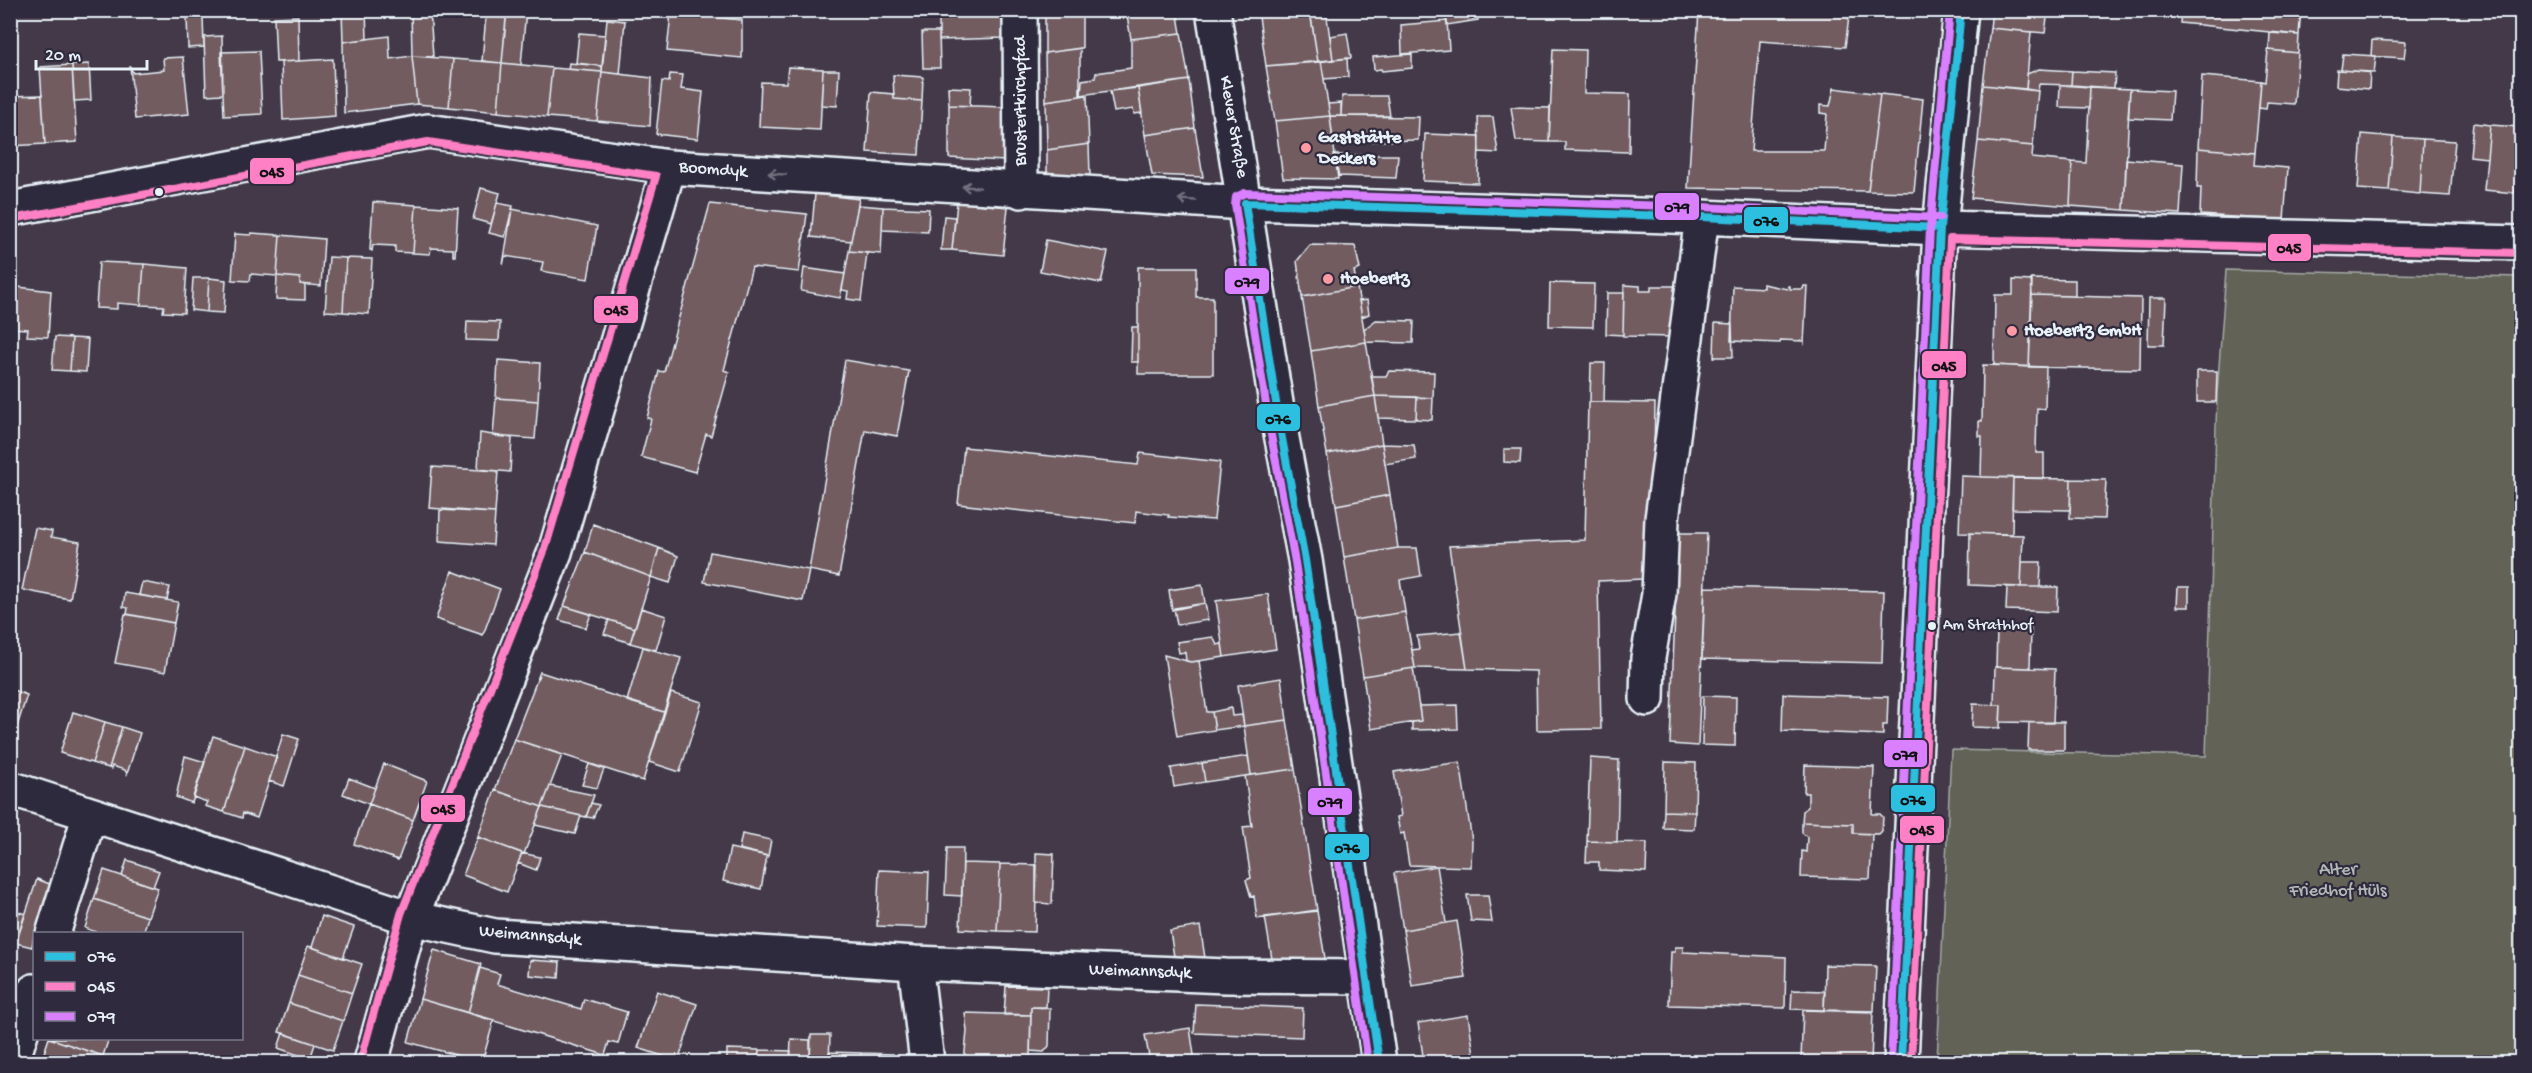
<svg xmlns="http://www.w3.org/2000/svg" width="2532" height="1073" viewBox="0 0 2532 1073" font-family="'Gochi Hand',sans-serif">
<style>
.green{fill:#626456;stroke:#a5aaa7;stroke-width:1.5}
.building{fill:#725c60;stroke:#e8f1f8;stroke-width:1.5}
.lines{fill:none;stroke-linecap:round;stroke-linejoin:round}
.minor-casing{stroke:#e8f1f8;stroke-width:38}
.minor{stroke:#2f2a3d;stroke-width:33}
.bus-1-casing{stroke:#2f2a3d;stroke-width:12}
.bus-2-casing{stroke:#2f2a3d;stroke-width:12}
.bus-3-casing{stroke:#2f2a3d;stroke-width:12}
.bus-1{stroke:#2dbfdf;stroke-width:8}
.bus-2{stroke:#ff80c5;stroke-width:8}
.bus-3{stroke:#d880ff;stroke-width:8}
.oneway{stroke:#70707e}
.poi-dot{fill:#ff9aa2;stroke:#2f2a3d;stroke-width:2}
.bus-dot{fill:#e8f1f8;stroke:#2f2a3d;stroke-width:2}
.labels{text-anchor:middle;dominant-baseline:central;stroke-width:4.5;stroke-linejoin:round;paint-order:stroke}
.bus-label{font-size:16px;fill:#e8f1f8;stroke:#2f2a3d;text-anchor:start}
.street-label{font-size:18px;fill:#e8f1f8;stroke:#2f2a3d}
.poi-label{font-size:18px;font-weight:bold;fill:#e8f1f8;stroke:#2f2a3d;text-anchor:start}
.park-label{font-size:18px;fill:#b2b9b7;stroke:#2f2a3d}
.line-badge{stroke:#2f2a3d;stroke-width:2}
.pale-badge-label{font-size:16px;text-anchor:middle;font-weight:bold;fill:#111}
</style>
<rect width="100%" height="100%" fill="#433948"/>
<filter id="ink" filterUnits="userSpaceOnUse"><feTurbulence type="fractalNoise" baseFrequency=".0167" numOctaves="2"/><feDisplacementMap in="SourceGraphic" scale="12" xChannelSelector="R" yChannelSelector="G"/><feConvolveMatrix kernelMatrix="1 2 1 2 8 2 1 2 1" color-interpolation-filters="sRGB"/></filter>
<g filter="url(#ink)">
<path class="green" d="M2226,270L2521,277V1062H1937L1951,750L2206,756L2217,394Z"/>
<path class="building" d="M342,10H366L367,39L343,42Z
M411,10H430L433,57L412,56Z
M507,10H526L521,65L502,63Z
M1045,10H1082V48L1045,53Z
M1126,10H1177L1181,33L1131,39Z
M1258,10H1310L1318,62L1266,66Z
M1326,10L1333,60L1318,62L1310,12Z
M1445,10H1477L1478,20L1447,25Z
M1699,10H1850L1845,47L1760,41L1751,151H1824L1827,114L1820,113V105L1830,106L1834,88L1880,94L1868,191L1688,188Z
M1992,10H2048L2045,33L1990,28Z
M2181,10H2301L2299,35L2180,23Z
M1003,11L1004,38L939,40V12Z
M671,13L742,20V58L667,51Z
M203,16L204,47L188,48L187,17Z
M298,16L299,61L276,62L274,17Z
M486,16L506,18L502,63L482,61Z
M607,19L625,21L620,74L602,72Z
M1447,21L1449,50L1402,54L1401,25Z
M1990,28L2031,32L2026,89L1983,85Z
M922,32H939L940,68H923Z
M579,33L605,35L602,66L576,63Z
M1181,33L1189,80L1081,95L1082,80L1095,78L1096,73L1131,68V39Z
M1347,33L1351,58L1333,60L1330,36Z
M2270,33L2299,35L2298,53L2269,50Z
M222,36L223,94L206,95L204,37Z
M389,36L390,59L412,56L417,104L344,113L343,42Z
M2372,40L2406,42L2404,58L2371,56Z
M1080,48V96L1046,101L1045,53Z
M1553,49L1585,50L1584,93L1630,94L1629,152L1565,150V142H1549Z
M2268,50L2298,53L2294,104L2267,102L2266,109L2259,108L2261,81L2265,82Z
M259,51L262,114L224,116L221,52Z
M1412,54V68L1382,71L1381,69L1374,70L1373,57Z
M2343,54L2376,56L2374,73L2341,70Z
M412,56L453,59L449,107L417,104Z
M183,57L189,114L135,119L130,66L133,73L164,70L163,58Z
M1347,58L1348,77L1324,79L1321,61Z
M333,59L335,116L283,120L281,62Z
M453,59L502,63L498,112L449,107Z
M1321,61L1330,116L1275,121L1266,66Z
M502,63L552,68L547,117L498,112Z
M569,63L602,66V72L568,69Z
M89,64L91,100L74,101L72,65Z
M72,65L77,142L45,144L40,67Z
M788,67L823,69L820,130L759,127L761,82L786,83Z
M552,68L602,72L597,121L547,117Z
M2039,69L2072,71L2071,85L2039,84L2038,91L2026,89L2027,74Z
M823,70H839L837,106L821,105Z
M2337,70L2370,72L2369,89L2336,86Z
M2072,71L2115,73L2114,88L2071,85Z
M602,72L652,78L650,126L597,121Z
M670,74L683,75L681,89L703,92L698,139L656,134L662,81L669,82Z
M893,75L923,77L922,101L894,99Z
M2202,76L2261,81L2255,153L2198,148Z
M1189,80L1195,128L1145,135L1138,88Z
M1983,85L2038,91L2033,146L1978,141Z
M2060,85L2090,87L2089,108L2059,107Z
M948,87L971,88L970,106L949,105Z
M2090,87L2130,89L2124,210L2070,206L2072,162L2086,163Z
M1138,88L1142,113L1134,114L1133,109L1114,112L1110,91Z
M2130,89L2172,91L2170,120L2128,118Z
M871,92L894,94V99L922,101L919,155L867,152Z
M1880,94L1923,99L1914,192L1868,191Z
M42,95L45,144L10,146V96Z
M1087,95L1089,144L1047,150L1046,101Z
M1342,96H1387L1390,116H1341Z
M1341,103V116H1330L1328,104Z
M949,105L1005,107V161L949,158Z
M1511,107L1550,108L1549,142L1516,141Z
M1330,116L1338,179L1283,178L1275,121Z
M1330,116L1419,117L1418,140L1333,142Z
M1478,117H1493L1498,153L1479,152Z
M2473,123L2490,125L2487,158L2470,156Z
M2490,125L2520,127L2515,193L2484,190Z
M2520,127L2522,128V194L2515,193Z
M1195,128L1203,177L1152,175L1145,135Z
M1425,134L1479,136L1478,183L1423,181Z
M2362,134L2393,137L2389,191L2358,189Z
M2393,137L2423,139L2420,194L2389,191Z
M2423,139L2455,141L2450,196L2420,194Z
M1978,141L2033,146L2032,158L2072,162L2070,206L1971,198Z
M1089,144L1090,176L1047,175V150Z
M2198,148L2255,153L2254,165L2288,168L2284,220L2200,215L2201,188H2197Z
M1334,155H1398L1396,178L1339,176Z
M2126,159L2183,164L2180,214L2124,210Z
M481,188L500,193L491,224L473,219Z
M815,194L859,199L851,241L811,237Z
M373,202L416,205L413,253L395,252V246L373,245L372,251L370,250Z
M957,202L1008,207L1003,255L952,250Z
M497,203L513,206L505,237L489,233Z
M710,204L807,214L799,272L752,267L724,370L729,372L711,436L706,434L695,472L641,457L651,419L647,418L659,371L664,372Z
M416,205L458,208L455,256H453V249L431,248L430,254L413,253Z
M858,205L883,207L881,254L849,251Z
M883,207L929,209L928,232L882,230Z
M512,209L597,226L588,279L541,271L543,262L505,256L503,265Z
M944,216L955,217L952,250H941Z
M251,233L280,235L277,276L251,274L250,281L232,280L235,234L251,235Z
M280,235L324,239L321,286L300,284V278L277,276Z
M1046,240L1108,252L1101,283L1040,271Z
M1310,245L1355,246L1360,269L1354,271L1357,287L1302,297L1297,261Z
M849,251L867,253L861,301L847,299L848,291L842,290Z
M329,257L346,258L343,312L325,311Z
M346,258L372,259L369,314L343,312Z
M99,262L144,264L141,305L117,303V309L96,308Z
M144,264L187,268L184,313L163,312L164,306L141,305Z
M1138,267H1196V297H1213V374H1138Z
M804,268L845,274L840,298L801,291Z
M277,276L300,278V284L305,285V300L276,299Z
M193,278H209L207,312L191,310Z
M209,278L226,280L224,313L207,312Z
M2031,279L2075,280V296L2032,295Z
M2013,280L2032,281L2029,367L1994,365L1995,295H2013Z
M1550,283L1594,284L1593,327L1549,326Z
M1763,284L1787,289L1788,286H1790V289H1803L1804,286H1807L1804,343L1803,341L1781,340L1780,343L1731,341L1733,286L1763,288Z
M1624,285L1640,286V291H1651V286H1677L1676,337L1623,336Z
M10,286L51,291L48,337L27,336L28,329L10,328Z
M1357,287L1366,342L1311,351L1302,297Z
M1607,293H1624L1623,335L1606,334Z
M2032,295L2141,298L2140,369L2029,367Z
M2149,298H2166L2164,345H2148Z
M1367,300L1369,314L1362,317L1359,301Z
M1376,320L1414,321L1413,343L1366,342L1364,329Z
M467,321L500,322L499,341L466,340Z
M1715,323L1732,324L1733,357H1714Z
M1132,327H1138V362H1131Z
M55,337L72,338L70,371L52,370Z
M72,338L88,339L86,372L70,371Z
M1366,342L1375,396L1319,406L1311,351Z
M498,360L540,363L538,401L496,398Z
M845,360L909,371L897,436L865,430L839,576L809,570Z
M1591,363H1605L1604,402H1590Z
M1983,365L2046,367L2045,409L2037,408L2036,453H2044V478L1981,477L1982,436H1979V421H1982Z
M1389,371L1434,372L1433,398L1375,396L1371,376H1386Z
M2197,371H2217L2216,402H2197Z
M1375,396L1382,444L1327,454L1319,406Z
M1375,396L1417,397L1416,419L1378,418Z
M1417,397L1433,398L1432,420L1416,419Z
M496,398L538,401L535,439L493,436Z
M1588,402L1655,403L1652,563L1643,579L1598,581L1601,729L1537,730L1536,671L1467,669L1449,546L1585,540Z
M480,433L512,438L510,472L478,469Z
M1382,444L1390,495L1336,505L1327,454Z
M1382,444L1414,445L1416,459L1385,464Z
M964,447L1138,465L1140,453L1220,462L1214,520L1168,517L1169,515L1136,511L1135,523L958,504Z
M1504,449H1521L1520,463L1504,462Z
M432,467L498,471L495,513L429,508Z
M1961,476L2013,478L2012,534L1959,533Z
M2013,478L2071,479L2070,510L2012,509Z
M2071,479L2106,480L2104,519L2070,518Z
M1390,495L1398,548L1344,557L1336,505Z
M440,510L495,513L493,545L439,541Z
M593,524L659,548L651,577L585,552Z
M35,528L52,531L51,537L80,542L70,599L22,590Z
M1678,533H1707L1698,746L1670,744Z
M1970,533L2023,535L2021,587L1969,585Z
M659,548L678,556L670,583L651,577Z
M1398,548H1417L1421,576L1400,580L1405,612L1354,620L1344,557Z
M585,552L651,577L635,628L564,606Z
M710,552L809,570L803,601L704,582Z
M2022,562H2041L2040,587H2021Z
M452,571L500,589L483,635L436,619Z
M142,582L170,587L167,600L139,595Z
M1202,585L1205,603L1172,610L1169,590Z
M1705,587L1884,591L1882,663L1702,659Z
M2007,587H2058L2057,612L2006,610Z
M2178,587H2189V607H2177Z
M125,593L178,602L174,623L127,614L128,608L123,607Z
M1268,594L1276,649L1224,657L1216,601Z
M1205,603L1208,620L1177,625L1174,608Z
M564,606L591,614L586,628L559,620Z
M641,608L666,616L656,650L630,643Z
M1405,612L1415,668L1363,676L1354,620Z
M125,614L174,623L165,672L115,663Z
M609,620L635,628L630,643L604,634Z
M1997,629H2031L2030,668L1996,667Z
M1461,632L1467,669L1415,668L1412,650L1419,649L1417,636Z
M1213,637L1217,645L1222,644L1224,657L1191,662L1186,661L1185,652L1179,653L1177,642Z
M643,647L681,658L664,712L627,701Z
M1164,655L1191,662L1199,661L1207,712H1212L1215,730L1177,736Z
M1995,667L2055,669L2053,723L2000,722L2001,705H1994Z
M1413,668L1421,721L1371,729L1363,676Z
M540,672L664,712L643,781L514,739Z
M1281,678L1287,720L1244,726L1238,685Z
M10,689L27,695L13,739L10,738Z
M671,693L702,702L680,772L649,762Z
M1783,694L1888,697L1887,725H1883V735L1782,731Z
M1703,696L1736,697L1735,746L1702,745Z
M1973,704L2001,705L2000,728L1972,727Z
M1457,705L1458,729L1412,730V722L1421,721L1419,706Z
M1231,708L1232,716L1242,715L1244,726L1215,730L1212,712Z
M73,712L105,722L92,763L60,753Z
M1287,720L1295,769L1251,775L1244,726Z
M105,722L122,727L109,768L92,763Z
M2053,722H2064V750H2028L2029,723Z
M122,727L140,733L127,774L125,770L112,766L111,769L109,768Z
M283,734L299,739L284,786L269,781Z
M213,736L245,746L224,812L205,806L207,802L193,797Z
M514,739L562,755L542,807L495,790Z
M245,746L277,757L257,818L243,813L242,818L224,812Z
M185,756L205,762L192,803L176,797Z
M1248,756L1251,775L1205,782L1202,763Z
M1590,758L1619,760L1617,842L1587,841Z
M1460,762L1472,841L1471,867L1409,865L1404,833L1400,834L1397,817L1401,816L1394,772Z
M1665,762L1696,763L1695,812L1664,811Z
M1202,763L1205,782L1174,787L1171,768Z
M384,764L427,781L413,820L369,804Z
M589,764L604,769L597,788L582,785Z
M1805,765L1874,767L1872,814H1880L1883,817L1882,831L1879,834L1853,833V824L1802,822L1803,811L1808,807V793H1804Z
M1295,769L1317,910L1257,919L1254,896L1251,897L1246,880L1251,878L1243,827L1252,826L1245,776Z
M349,778L375,788L369,804L343,794Z
M550,786L594,795L586,817L542,807Z
M495,790L542,807L524,854L478,837Z
M591,803L599,805L593,818L586,817Z
M369,804L413,820L398,860L354,844Z
M542,807L581,816L575,834L535,825Z
M1664,811L1695,812L1694,829L1663,828Z
M1802,822L1853,824V833L1872,834L1870,879L1801,877L1802,851L1806,852L1807,837L1802,833Z
M742,834L771,840L768,856L739,849Z
M478,837L522,853L507,892L463,875Z
M1587,841L1647,843L1646,872L1599,870V862H1586Z
M730,848L767,856L761,889L723,881Z
M947,848H963L962,896L945,895Z
M522,853L540,857L536,870L518,863Z
M1036,853L1054,854L1052,904L1036,903Z
M127,860L159,871L153,887L122,876Z
M963,863L1000,864L997,931L960,929Z
M1000,864L1037,865L1035,932L997,931Z
M1437,866L1446,923L1403,930L1394,873Z
M104,870L158,888L148,917L94,899Z
M879,870L929,872L927,928L877,926Z
M37,879L52,885L37,934H34L32,947L16,943Z
M1467,895H1488L1492,922L1471,921Z
M94,899L148,917L143,934H101L85,928Z
M10,909L25,914L10,960Z
M1317,911L1326,964L1274,971L1265,917Z
M322,916L354,927L343,958L312,947Z
M1457,921L1466,978L1412,986L1403,930Z
M1200,926L1205,958L1175,963L1170,931Z
M308,946L362,964L352,993L298,975Z
M1675,947H1683V952L1786,957L1785,1008L1669,1005L1671,952H1675Z
M434,950L481,964L468,1013L420,999Z
M530,960L560,962L559,978L529,975Z
M1825,965L1876,966L1874,1011L1824,1010Z
M480,968L500,974L497,984L581,1009L584,999L627,1012L618,1044L609,1042L605,1055L468,1013Z
M298,975L352,993L343,1021L289,1003Z
M1006,986L1047,987L1046,1007H1031V1015H1004Z
M1792,990L1825,991L1824,1010L1791,1009Z
M657,991L697,1004L678,1061L638,1048Z
M420,999L494,1020L482,1062L408,1042Z
M289,1003L343,1021L333,1050L279,1032Z
M1196,1004L1303,1008L1302,1037L1194,1033Z
M1031,1007L1050,1008L1049,1046L1044,1052L1030,1051Z
M1803,1010L1873,1012L1871,1062H1792L1793,1059H1801Z
M965,1013L1031,1015L1030,1062H964L967,1031Z
M1468,1015L1475,1061L1424,1062L1418,1023Z
M1190,1028L1195,1062H1150L1145,1035Z
M283,1033L315,1044L310,1059L278,1048Z
M811,1035H830L829,1062H810Z
M49,1038H109L103,1056Z
M49,1038L103,1056L101,1062H41Z
M791,1039L810,1040V1062H790Z
M727,1049L759,1050L758,1062H727Z
M759,1050L791,1051L790,1062H758Z
M829,1052L861,1053L860,1062H829Z
M861,1053L893,1054L892,1062H860Z"/>
<g class="lines">
<defs>
<path id="minor" d="M1020,10L1021,191
M1213,10L1280,428L1305,560L1379,1062
M10,209L428,131L669,167L1245,203L1702,217L1940,228L2522,243
M1647,699L1648,658L1659,594L1662,519L1702,217
M10,788L411,918L495,936L915,963L1226,976L1364,977
M53,934L90,814
M915,963L927,1062
M12,1062L34,991
M371,1062L411,918L555,552L669,167
M1901,1062L1940,228L1961,10"/>
</defs>
<use href="#minor" class="minor-casing"/>
<use href="#minor" class="minor"/>
<defs>
<path id="bus-1" d="M1245,203L1280,428L1305,560L1379,1062
M1245,203L1702,217L1940,228
M1901,1062L1940,228L1961,10"/>
<path id="bus-2" d="M12,219L428,142L656,176L545,549L401,914L361,1059
M1911,1062L1950,239L2522,253"/>
<path id="bus-3" d="M1368,1062L1295,562L1270,430L1235,205L1236,197L1245,193L1702,207L1940,218
M1891,1062L1930,228L1950,10"/>
</defs>
<use href="#bus-1" class="bus-1-casing"/>
<use href="#bus-2" class="bus-2-casing"/>
<use href="#bus-3" class="bus-3-casing"/>
<use href="#bus-1" class="bus-1"/>
<use href="#bus-2" class="bus-2"/>
<use href="#bus-3" class="bus-3"/>
</g>
<defs><path id="oneway-shaft" d="M-6 0H5M1.5-3L5.5 0L1.5 3" fill="none" stroke-width="1.6" stroke-linecap="round" stroke-linejoin="round" transform="scale(1.5)"/></defs>
<g class="oneway">
<use href="#oneway-shaft" transform="translate(777 174) rotate(-176)"/>
<use href="#oneway-shaft" transform="translate(971 187) rotate(-176)"/>
<use href="#oneway-shaft" transform="translate(1187 200) rotate(-177)"/>
</g>
</g>
<g class="poi-dot">
<circle cx="1306" cy="148" r="6"/>
<circle cx="1328" cy="279" r="6"/>
<circle cx="2012" cy="331" r="6"/>
</g>
<g class="bus-dot">
<circle cx="159" cy="192" r="5"/>
<circle cx="1932" cy="626" r="5"/>
</g>
<g class="labels">
<g class="bus-label">
<text x="1943" y="626">Am Strathhof</text>
</g>
<g class="street-label">
<text transform="translate(1021 101) rotate(-90)">Brustertkirchpfad</text>
<text transform="translate(1233 127) rotate(80)">Klever Straße</text>
<text transform="translate(713 170) rotate(4)">Boomdyk</text>
<text transform="translate(530 936) rotate(5)">Weimannsdyk</text>
<text transform="translate(1140 972) rotate(2)">Weimannsdyk</text>
</g>
<g class="poi-label">
<text x="1318" y="138">Gaststätte<tspan x="1318" dy="21">Deckers</tspan></text>
<text x="1340" y="279">Hoebertz</text>
<text x="2024" y="331">Hoebertz GmbH</text>
</g>
<g class="park-label">
<text x="2338" y="870">Alter<tspan x="2338" dy="21">Friedhof Hüls</tspan></text>
</g>
</g>
<g class="line-badge">
<rect x="249" y="157" width="46" height="28" rx="6" fill="#ff80c5"/>
<rect x="1654" y="192" width="46" height="29" rx="6" fill="#d880ff"/>
<rect x="1743" y="206" width="46" height="28" rx="6" fill="#2dbfdf"/>
<rect x="2267" y="233" width="45" height="29" rx="6" fill="#ff80c5"/>
<rect x="1224" y="267" width="46" height="28" rx="6" fill="#d880ff"/>
<rect x="593" y="295" width="46" height="29" rx="6" fill="#ff80c5"/>
<rect x="1921" y="350" width="46" height="29" rx="6" fill="#ff80c5"/>
<rect x="1256" y="403" width="45" height="29" rx="6" fill="#2dbfdf"/>
<rect x="1883" y="739" width="45" height="29" rx="6" fill="#d880ff"/>
<rect x="1890" y="784" width="46" height="29" rx="6" fill="#2dbfdf"/>
<rect x="1307" y="787" width="46" height="29" rx="6" fill="#d880ff"/>
<rect x="420" y="794" width="46" height="29" rx="6" fill="#ff80c5"/>
<rect x="1899" y="815" width="46" height="29" rx="6" fill="#ff80c5"/>
<rect x="1324" y="833" width="46" height="28" rx="6" fill="#2dbfdf"/>
</g>
<g class="pale-badge-label">
<text x="272" y="177">045</text>
<text x="1677" y="212">079</text>
<text x="1766" y="226">076</text>
<text x="2289" y="253">045</text>
<text x="1247" y="287">079</text>
<text x="616" y="315">045</text>
<text x="1944" y="371">045</text>
<text x="1278" y="424">076</text>
<text x="1905" y="760">079</text>
<text x="1913" y="805">076</text>
<text x="1330" y="807">079</text>
<text x="443" y="814">045</text>
<text x="1922" y="835">045</text>
<text x="1347" y="853">076</text>
</g>
<rect width="2532" height="1073" fill="none" stroke="#2f2a3d" stroke-width="36"/>
<rect x="18" y="18" width="2496" height="1037" fill="none" stroke="#e8f1f8" stroke-width="2" filter="url(#ink)"/>
<rect x="33" y="932" width="210" height="108" fill="#2f2a3d" stroke="#797a88" stroke-width="1.5"/>
<rect x="45" y="952" width="30" height="9" fill="#2dbfdf" stroke="#797a88" stroke-width="1.5"/>
<text x="87" y="962" font-size="18" fill="#e8f1f8">076</text>
<rect x="45" y="982" width="30" height="9" fill="#ff80c5" stroke="#797a88" stroke-width="1.5"/>
<text x="87" y="992" font-size="18" fill="#e8f1f8">045</text>
<rect x="45" y="1012" width="30" height="9" fill="#d880ff" stroke="#797a88" stroke-width="1.5"/>
<text x="87" y="1022" font-size="18" fill="#e8f1f8">079</text>
<path d="M36 60v9h111v-9" fill="none" stroke="#e8f1f8" stroke-width="3"/>
<text x="45" y="60" font-size="18" fill="#e8f1f8" stroke="#2f2a3d" stroke-width="4.5" paint-order="stroke">20 m</text>
</svg>
